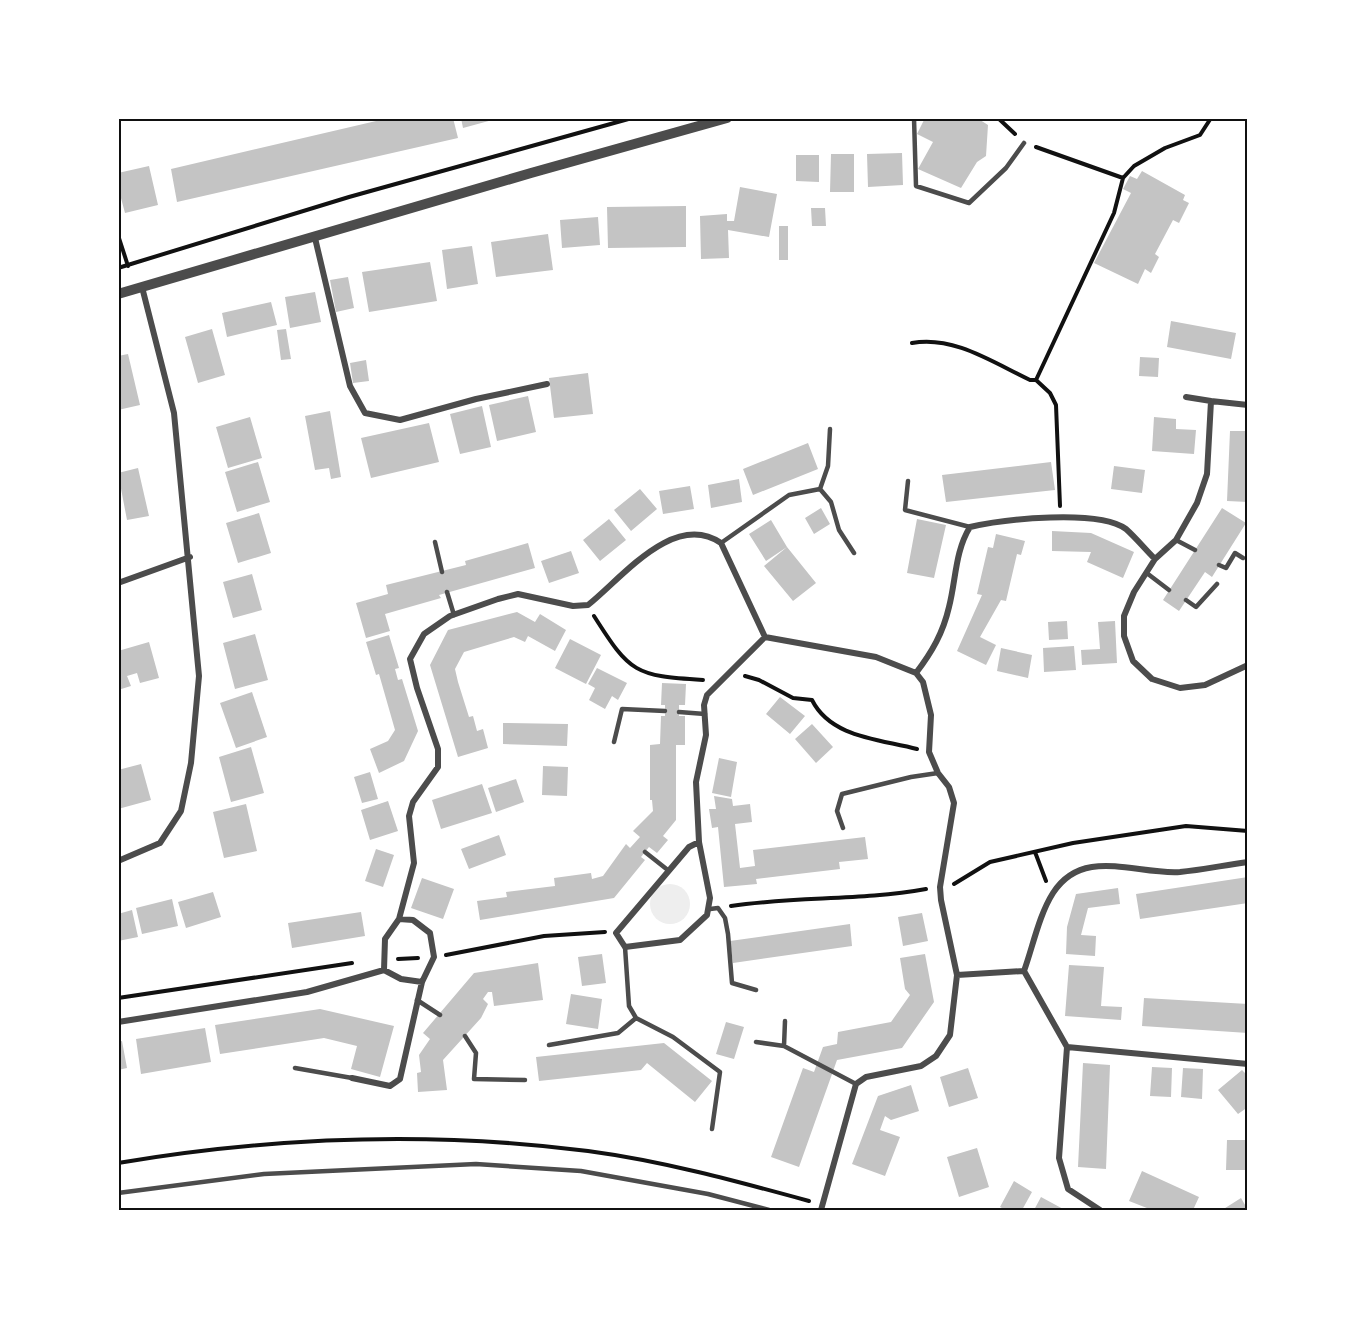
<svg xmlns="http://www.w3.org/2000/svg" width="1366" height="1329" viewBox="0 0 1366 1329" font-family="'Nunito Sans',sans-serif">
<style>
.green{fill:#eee}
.building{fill:#c4c4c4}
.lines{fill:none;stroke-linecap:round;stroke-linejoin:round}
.path{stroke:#111;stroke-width:4}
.service{stroke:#4c4c4c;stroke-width:4.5}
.minor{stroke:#4c4c4c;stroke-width:6}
.tertiary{stroke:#4c4c4c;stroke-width:10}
.neatline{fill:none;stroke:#111;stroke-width:2}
</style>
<rect width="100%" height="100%" fill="#fff"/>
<path class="green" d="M650 904a20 20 0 1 1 40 0a20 20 0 1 1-40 0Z"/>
<path class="building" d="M389,118H453L458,138L177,202L171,169Z
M461,118H496V119L463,128Z
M925,118H977L988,125L986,156L977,162L961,188L918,169L933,142L917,134Z
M902,153L903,185L868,187L867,154Z
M831,154H854V192H830Z
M796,155H819V182L796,181Z
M149,166L158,205L125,213L118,187V173Z
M1142,171L1185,195L1183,200L1189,203L1179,223L1173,220L1155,254L1159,257L1151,273L1145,269L1138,284L1094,263L1131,193L1123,189L1130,176L1137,179Z
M740,187L777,194L769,237L728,230L729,258L701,259L700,216L727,214V221H734Z
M686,206V247L608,248L607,207Z
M811,208H825L826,226H812Z
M598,217L600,245L562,248L560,220Z
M779,226H788V260H779Z
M548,234L553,270L496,277L491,242Z
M472,246L478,284L447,289L442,250Z
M430,262L437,301L369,312L362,272Z
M348,277L354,308L336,312L330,280Z
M315,292L321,322L290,328L285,297Z
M271,302L277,325L227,337L222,313Z
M1171,321L1236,333L1231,359L1167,347Z
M212,329L225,375L198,383L185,337Z
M286,329L291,359L281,360L277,330Z
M128,354L140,405L118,410V356Z
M1140,357L1159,358L1158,377L1139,376Z
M366,360L369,381L353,383L350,363Z
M588,373L593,414L554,418L549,378Z
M528,396L536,432L497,441L489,405Z
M482,406L491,447L460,454L450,414Z
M330,411L341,477L331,479L329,468L315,470L305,416Z
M250,417L262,458L228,468L216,427Z
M1154,417L1176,419V429L1196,430L1194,454L1152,451Z
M429,423L439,462L371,478L361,438Z
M1230,431H1248V502L1227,501Z
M808,443L818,469L753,495L743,469Z
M258,462L270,502L237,512L225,472Z
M1051,462L1055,490L946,502L942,475Z
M1114,466L1145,470L1142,493L1111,489Z
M138,468L149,516L127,520L118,473Z
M739,479L742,502L711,508L708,485Z
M690,486L694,509L663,514L659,491Z
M640,489L657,509L631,531L614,510Z
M821,508L830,524L814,534L805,518Z
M1222,508L1246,523L1212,577L1205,572L1179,611L1163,600Z
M259,513L271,553L238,563L226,523Z
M609,519L626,540L600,561L583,540Z
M917,519L946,525L934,578L907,573Z
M771,520L787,547L766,561L749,534Z
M1052,531L1091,533L1134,552L1123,578L1087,562L1091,552L1052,551Z
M996,534L1025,541L1021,555L1017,554L1006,601L1001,600L980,637L996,645L986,665L957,651L982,595L977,594L988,547L993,548Z
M528,543L535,568L439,595L441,598L385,614L390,631L366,638L356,603L388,594L386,585L466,565L465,561Z
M787,547L816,583L793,601L764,566Z
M571,551L579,573L549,583L541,561Z
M252,574L262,610L233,618L223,582Z
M517,612L535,622L540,614L566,630L555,651L528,636L525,642L514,637L464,652L455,669L458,682L469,717L473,716L477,731L483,729L488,748L458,757L430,665L448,630Z
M1067,621L1068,639L1049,640L1048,622Z
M1115,621L1117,663L1082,665L1081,650L1100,649L1098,622Z
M255,634L268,680L235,689L223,643Z
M389,635L399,668L395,669L398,680L402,679L418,731L404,761L379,773L370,749L388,741L395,730L379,674L376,675L366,642Z
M570,639L601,655L586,684L555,668Z
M149,642L159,678L140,683L137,673L127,676L131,686L118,690V651Z
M1074,646L1076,670L1044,672L1043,648Z
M1001,648L1032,655L1028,678L997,671Z
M597,668L627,683L618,700L612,696L605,709L589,700L595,688L588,684Z
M662,683L686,684L685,705H679V716H685V745H676V820L663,836L668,840L657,853L649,847L641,857L645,860L614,898L480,920L477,901L507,897L506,892L555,886L554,878L591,873L592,879L603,876L626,844L630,848L640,837L633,831L653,811L652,800H650V745L660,744L661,716H665V705H661Z
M252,692L267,737L236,748L220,703Z
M780,697L805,716L790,734L766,714Z
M503,723L568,724L567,746L503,744Z
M812,724L833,747L816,763L795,739Z
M251,747L264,793L231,802L219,757Z
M719,758L737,762L731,797L712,793Z
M141,764L151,800L118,809V770Z
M543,766L568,767L567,796L542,795Z
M370,772L378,799L362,803L354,777Z
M516,779L524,802L496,812L488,788Z
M482,784L492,813L441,829L432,800Z
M714,796L732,799L733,806L750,804L752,822L735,824L740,868L755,866L753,850L865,837L868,859L839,862L840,869L756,879L757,884L724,887L718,827L712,828L709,809H716Z
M388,801L398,831L370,840L361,810Z
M246,804L257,851L224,858L213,812Z
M499,835L506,855L469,869L461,849Z
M376,849L394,855L383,887L365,881Z
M1248,877V903L1140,919L1136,894Z
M422,878L454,889L443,919L411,908Z
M1118,888L1120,904L1088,908L1081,935L1096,936L1095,956L1066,954L1067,927L1076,894Z
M213,892L221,917L186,928L178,902Z
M172,899L178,926L142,934L136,908Z
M132,910L138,937L118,941V914Z
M361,912L365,936L292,948L288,923Z
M922,913L928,941L903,946L898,917Z
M850,924L852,946L733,963L730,941Z
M602,954L606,983L582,986L578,957Z
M925,954L934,1002L902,1048L837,1060L799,1167L771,1157L803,1068L814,1072L823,1047L837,1044L838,1032L891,1022L910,995L905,989L900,958Z
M538,963L543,1000L494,1006L492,992H488L483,999L488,1004L481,1018L443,1060L447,1090L418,1092L417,1073L421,1072L419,1055L430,1039L423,1033L474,973Z
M1069,965L1104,967L1101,1006L1122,1007L1121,1020L1065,1016Z
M571,994L602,999L598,1029L566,1024Z
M1144,998L1248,1004V1033L1142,1026Z
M320,1009L394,1026L380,1077L351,1069L357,1046L324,1038L220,1054L215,1025Z
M726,1022L744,1027L734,1059L716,1054Z
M205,1028L211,1062L141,1074L136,1039Z
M122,1041L127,1068L118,1070V1042Z
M664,1043L712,1081L695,1102L647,1063L641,1070L539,1081L536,1057Z
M1083,1063L1110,1065L1106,1169L1078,1167Z
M1152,1067L1172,1068L1171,1097L1150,1096Z
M968,1068L978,1098L949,1107L940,1077Z
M1183,1068L1203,1069L1202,1099L1181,1097Z
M1242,1070L1248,1076V1107L1238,1114L1218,1090Z
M911,1085L919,1111L891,1120L885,1116L880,1130L900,1137L885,1176L852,1164L878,1096Z
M1227,1140H1248V1170H1226Z
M977,1148L989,1187L959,1197L947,1157Z
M1142,1171L1199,1197L1193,1210H1152L1129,1201Z
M1014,1181L1032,1192L1022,1210H1006L1000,1207Z
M1041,1197L1065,1210H1034Z
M1241,1198L1248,1210H1222Z"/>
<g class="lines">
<path class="path" d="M998,118L1015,134
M1036,147L1123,178
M118,235L128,266
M118,268L349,197L632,118
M912,343C953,335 994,363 1030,380H1036L1050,393L1056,405L1060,506
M1036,380L1114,213L1123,178L1134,166L1165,148L1200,135L1211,118
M594,616C630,673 635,676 703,680
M745,676L759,680L793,698L812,700C831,738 880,739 917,749
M1035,852L1046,881
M954,884L990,862L1073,843L1186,826L1248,831
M731,906C796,896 861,901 926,889
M446,955L544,936L605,932
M398,959L418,958
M118,998L352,963
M118,1163C273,1137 432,1131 588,1151C663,1161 736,1181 809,1201"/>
<path class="service" d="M914,118L916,186L969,203L1006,168L1024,143
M908,481L905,510L970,527
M820,489L828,466L830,429
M1176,540L1195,550
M435,542L442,572
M721,543L789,495L820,489L831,502L839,530L854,553
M1219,565L1226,568L1235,553L1243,558
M1148,574L1169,590
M447,592L454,615
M1186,600L1196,607L1217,584
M679,712L705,714
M614,742L622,709L665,711
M843,828L837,811L842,794L911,777L938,773
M645,852L669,871
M710,909L718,908L725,918L728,934L732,983L756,990
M625,947L629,1006L636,1018L673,1037L720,1072L712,1129
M417,1000L440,1015
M465,1036L476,1053L474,1079L525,1080
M756,1042L784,1046L856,1084
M549,1045L618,1033L636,1018
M784,1046L785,1021
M295,1068L352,1078
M118,1193L264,1174L476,1164L581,1171L708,1194L769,1210"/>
<path class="minor" d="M315,238L350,386L365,413L400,420L476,399L547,384
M1186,397L1211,401L1207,474L1197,503L1176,540L1155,559L1134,592L1124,616V636L1133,661L1152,679L1180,688L1205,685L1248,665
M1211,401L1248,405
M118,583L190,557
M916,673C932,652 943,633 949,607C956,580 955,551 970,527C1004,519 1098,509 1126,529C1136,538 1146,550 1155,559
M699,842L710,898L707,915L680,940L625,947L616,933L689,847L699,842L696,782L706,735L704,705L707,695L765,637
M118,861L160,843L181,811L191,763L199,676L174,413L142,287
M384,970L385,939L399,919L414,863L409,816L413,802L438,767V749L417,688L410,659L424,634L450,616L498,599L518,594L573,606L588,605C623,577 674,511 721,543L765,637L876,657L916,673L923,682L931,715L929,752L938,773L949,787L954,803L940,887L941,900L957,975L950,1035L936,1056L921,1066L866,1077L856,1084L821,1210
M1024,971C1033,946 1039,915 1053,893C1083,846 1136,875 1180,872C1202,870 1225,865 1248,862
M957,975L1024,971L1067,1047L1059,1158L1068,1189L1100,1210
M118,1022L307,992L384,970L401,979L422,982
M1067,1047L1248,1064
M352,1078L390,1086L400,1079L422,982L434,957L430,933L413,920L399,919"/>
<path class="tertiary" d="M118,294L531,173L727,118"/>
</g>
<rect width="1366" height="1329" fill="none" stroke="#ffffff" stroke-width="240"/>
<rect x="120" y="120" width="1126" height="1089" class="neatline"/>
</svg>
